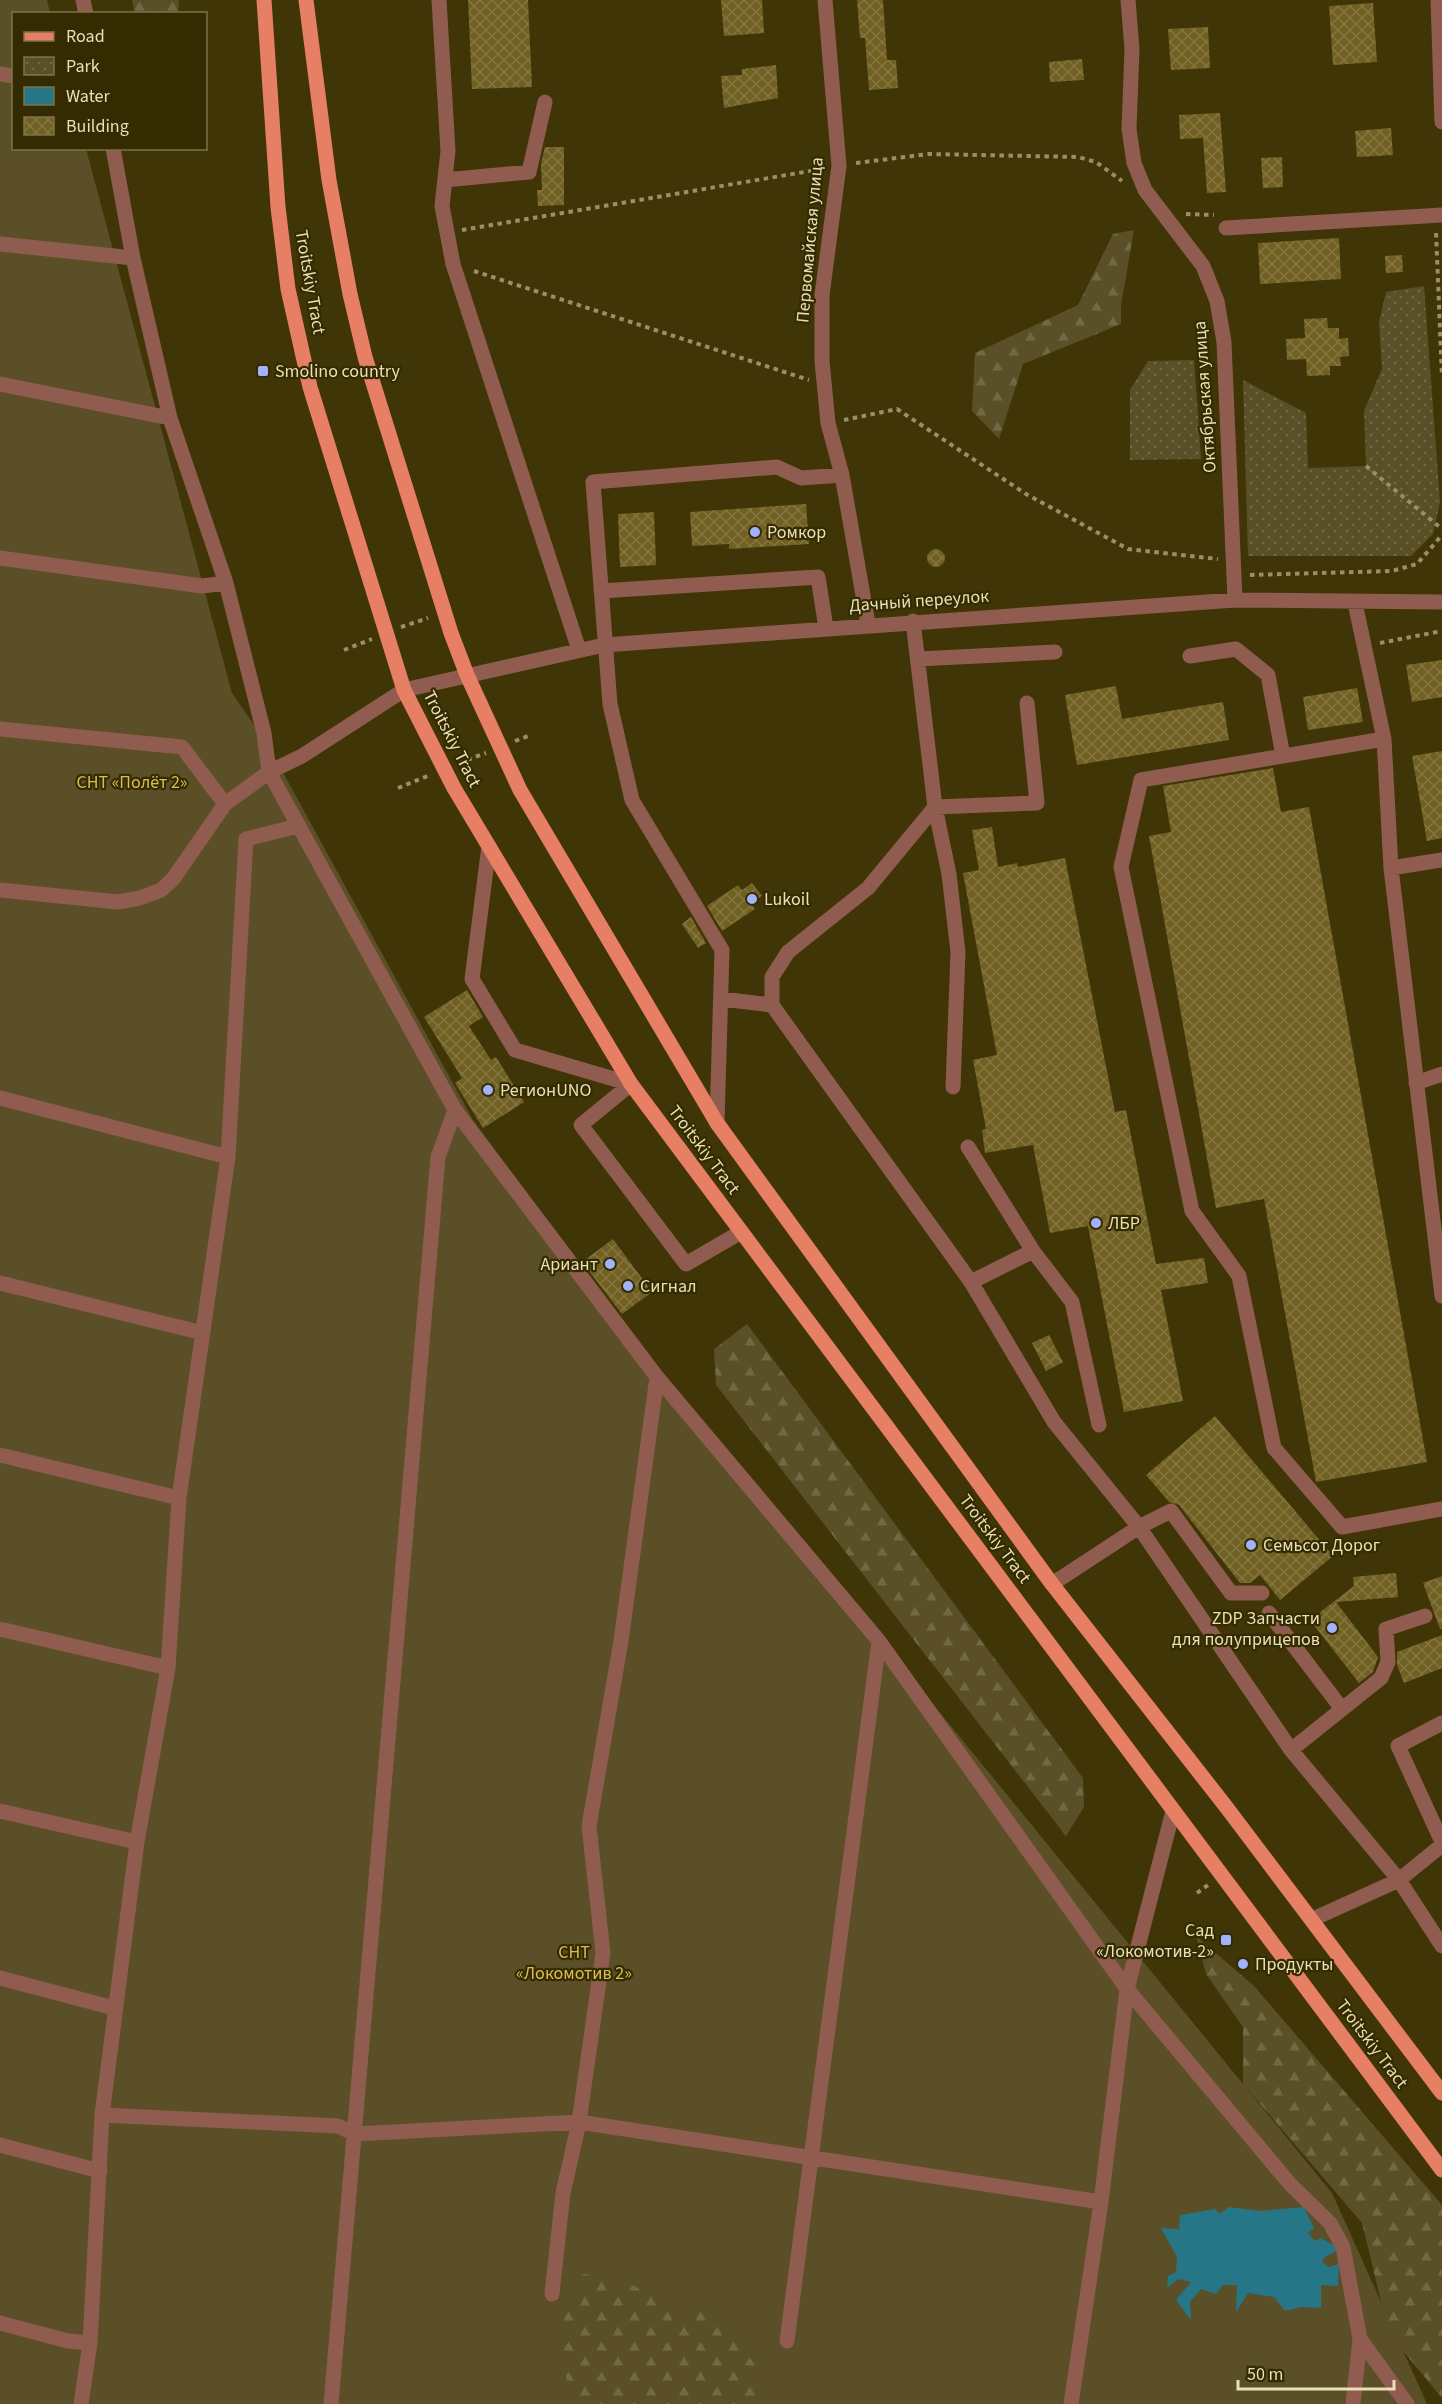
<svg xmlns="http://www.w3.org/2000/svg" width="1442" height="2404" viewBox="0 0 1442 2404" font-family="'Source Sans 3',sans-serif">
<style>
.green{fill:#5a4f27}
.forest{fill:url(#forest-firs)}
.park{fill:url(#park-dots)}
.water{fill:#267687}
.building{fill:url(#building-cross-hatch)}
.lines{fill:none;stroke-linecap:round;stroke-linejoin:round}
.path{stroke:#9a8f65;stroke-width:4;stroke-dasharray:4.5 4.5;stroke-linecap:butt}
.minor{stroke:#905c4f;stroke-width:15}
.major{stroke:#e77f64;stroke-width:15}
.poi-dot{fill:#a3b2fd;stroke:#352b00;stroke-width:2}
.labels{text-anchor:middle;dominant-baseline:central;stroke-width:4.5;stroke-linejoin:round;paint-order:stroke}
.street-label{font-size:18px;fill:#e9dfb8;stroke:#352b00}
.poi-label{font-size:18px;fill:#e9dfb8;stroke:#352b00;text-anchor:start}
.park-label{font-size:18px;fill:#d9be53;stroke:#352b00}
</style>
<defs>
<pattern id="forest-firs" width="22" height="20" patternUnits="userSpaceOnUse" patternTransform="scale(1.5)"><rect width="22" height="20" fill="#5a4f27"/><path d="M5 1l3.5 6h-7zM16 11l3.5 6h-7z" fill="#726844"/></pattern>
<pattern id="park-dots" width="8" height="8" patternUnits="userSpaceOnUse" patternTransform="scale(1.5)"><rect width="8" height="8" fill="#5a4f27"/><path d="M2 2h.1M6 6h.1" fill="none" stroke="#726844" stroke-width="1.8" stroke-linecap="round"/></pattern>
<pattern id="building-cross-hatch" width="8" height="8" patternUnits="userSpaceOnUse" patternTransform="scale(1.5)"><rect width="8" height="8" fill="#706022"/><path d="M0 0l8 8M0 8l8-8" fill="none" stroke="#847640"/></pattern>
</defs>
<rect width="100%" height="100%" fill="#403507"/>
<path class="green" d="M0,0H47L50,13L14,14V148L86,149L232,693L268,745L473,1120L631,1334L1332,2193L1427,2404H0Z"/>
<path class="forest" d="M132,0H179L178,13H135Z
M1134,230L1121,305V324L1023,364L999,439L972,411L975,353L1078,305L1113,234Z
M747,1324L1083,1778L1084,1807L1066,1836L716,1385L714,1349Z
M1196,1936L1254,1986L1442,2205V2398L1389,2334L1362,2223L1243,2084V2027L1206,1974Z
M583,2274L620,2279L666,2302L713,2316L756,2365V2404H570L557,2316Z"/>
<path class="park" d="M1424,286L1440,502L1433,534L1411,556H1248L1243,380L1306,413L1308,468L1366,466L1364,411L1382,369L1379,322L1386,292Z
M1194,360L1201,459L1130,460V390L1148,361Z"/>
<path class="water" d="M1229,2207L1260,2211L1304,2207L1314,2228L1308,2233L1315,2241L1321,2238L1337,2247V2251L1325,2257L1322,2262L1329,2267L1339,2264L1338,2286L1321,2285V2308L1301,2307L1285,2311L1274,2297L1248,2293L1236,2312L1237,2285H1223L1216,2294L1201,2289L1190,2302L1191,2320L1176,2300L1191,2282L1178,2279L1167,2288L1168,2276L1176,2272L1177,2257L1161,2228L1179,2229L1180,2215L1215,2209L1220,2214Z"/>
<path class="building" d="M468,0H528L532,87L472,89Z
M721,0H762L764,33L724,36Z
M857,0H883L887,60H896L898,88L869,90L865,38H860Z
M1373,3L1377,62L1333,65L1329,6Z
M1208,27L1210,68L1171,70L1168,29Z
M1082,59L1084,80L1050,82L1049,62Z
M776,65L778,98L724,108L721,76L742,75V69Z
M1220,113L1226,192L1207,193L1203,138L1180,139L1179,115Z
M1391,128L1393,155L1357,157L1355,131Z
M545,147H564V205L538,206L537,190H542L541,164Z
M1282,157L1283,187L1263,188L1261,158Z
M1339,238L1341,279L1260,284L1258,243Z
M1402,255L1403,272L1386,273L1385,256Z
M1327,318L1328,328H1339V339L1348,338L1349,356L1340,357L1341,366H1330V375L1307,376L1306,359L1287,360L1286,339L1305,338L1304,319Z
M806,504L809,544L729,549V544L692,546L690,512Z
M654,512L656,565L620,567L618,514Z
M927 558a9 9 0 1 1 18 0a9 9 0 1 1-18 0Z
M1442,660V697L1412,702L1406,665Z
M1116,686L1122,719L1223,702L1229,740L1077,765L1065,695Z
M1357,688L1363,722L1308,730L1303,697Z
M1442,751V838L1427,841L1412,756Z
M1273,768L1281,812L1309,807L1427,1462L1316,1482L1264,1199L1216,1208L1149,836L1171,832L1163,786Z
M992,827L998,867L1017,863L1018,867L1065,858L1115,1112L1126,1110L1156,1264L1204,1258L1208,1283L1161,1290L1183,1401L1124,1412L1088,1226L1050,1233L1033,1145L985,1153L982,1130L986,1129L973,1060L997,1055L963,873L979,870L972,830Z
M752,883L762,896L751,903L755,909L722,931L707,906L738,885L742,890Z
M691,917L706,943L698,948L682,924Z
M467,990L483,1017L469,1026L491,1060L496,1057L524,1102L483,1128L455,1083L462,1078L424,1017Z
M613,1239L652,1292L622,1314L582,1262Z
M1049,1335L1063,1362L1046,1371L1032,1343Z
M1215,1416L1333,1556L1280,1600L1260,1575L1250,1583H1240L1179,1505L1169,1502L1146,1475Z
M1396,1573L1398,1597L1336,1602L1378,1657L1373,1672L1359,1683L1310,1620L1354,1586L1353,1577Z
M1442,1576V1629H1440L1423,1583Z
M1442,1635V1668L1404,1683L1397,1665V1652Z"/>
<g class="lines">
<path class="path" d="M856,163L929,154L1078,157L1096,162L1122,181
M1186,214L1214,215
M462,230L822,169
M1436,233L1442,377
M474,271L809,380
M844,420L897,409L1026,494L1128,549L1218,559
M1366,466L1442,529
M1250,575L1392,571L1417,564L1442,535
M401,627L428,618
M1380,643L1442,631
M344,650L372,639
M515,741L528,736
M459,763L486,753
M398,788L430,775
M1197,1893L1208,1885"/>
<path class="minor" d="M83,0L86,14
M439,0L448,151L442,206L453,264L579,650
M825,0L839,166L822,295V361L828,423L842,475L868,624
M1128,0L1132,49L1129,129L1134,163L1145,190L1203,266L1217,301L1224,342L1235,600
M1438,0L1442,122
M0,74L14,76
M113,148L133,258L170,418L226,583
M445,180L529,172L545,102
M1226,228L1442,215
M0,244L133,258
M0,384L170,418
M0,558L202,586L226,583L264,733L269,772L455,1110L657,1377L879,1641L1127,1989L1290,2184L1330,2223L1343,2247L1360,2339L1407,2404
M601,591L818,577L826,628
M1355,603L1384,739L1391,868L1442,1296
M913,621L935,807L1037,803L1027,703
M1190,656L1236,649L1268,675L1283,756
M918,659L1055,652
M0,729L182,747L225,804
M1384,739L1141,780L1121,867L1192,1211L1239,1276L1274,1448L1342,1527L1442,1509
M935,807L949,874L958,952L953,1087
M489,846L472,979L515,1050L631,1084
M1391,868L1442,860
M0,890L118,902L140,898L161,890L173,879L225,804L269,772L302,756L404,690L604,645L1235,600L1442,602
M721,999L772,1005L971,1282L1054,1422L1139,1527L1291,1750L1399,1880L1442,1946
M772,1005V977L788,952L868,888L935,807
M1416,1083L1442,1074
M631,1084L581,1125L686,1264L741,1232
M0,1098L228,1157
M717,1123L722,950L632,800L610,704L593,482L777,467L801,478L842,475
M968,1147L1033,1251L1072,1302L1099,1425
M971,1282L1033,1251
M0,1283L203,1333
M0,1455L179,1498
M1052,1584L1139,1527L1171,1511L1231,1593H1262
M1269,1613L1342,1709
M0,1629L168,1668
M1442,1723L1398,1746L1442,1842
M1291,1750L1381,1678L1388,1662L1386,1629L1425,1616
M0,1811L137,1842
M1313,1919L1399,1880L1442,1845
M0,1978L114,2008
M102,2115L137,1842L168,1668L179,1498L228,1157L246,839L298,826
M0,2145L100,2171
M552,2294L563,2193L579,2122L603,1953L589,1826L621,1641L657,1377
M0,2323L68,2341L90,2343
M787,2341L879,1641
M81,2404L90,2343L102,2115L338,2126L355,2134L579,2122L1101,2202
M331,2404L438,1157L455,1110
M1071,2404L1101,2202L1127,1989L1173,1811
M1353,2404L1360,2339"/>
<path class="major" d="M264,0L278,207L288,289L310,387L404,690L454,788L631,1084L1442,2170
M306,0L329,180L350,294L365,357L451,633L467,675L520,790L717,1123L1052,1584L1227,1808L1442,2093"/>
</g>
<g class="poi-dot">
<rect x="257" y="365" width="12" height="12" rx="3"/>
<circle cx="755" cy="532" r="6"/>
<circle cx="752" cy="899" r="6"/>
<circle cx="488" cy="1090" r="6"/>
<circle cx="1096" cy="1223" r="6"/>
<circle cx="610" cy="1264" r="6"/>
<circle cx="628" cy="1286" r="6"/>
<circle cx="1251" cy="1545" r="6"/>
<circle cx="1332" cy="1628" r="6"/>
<rect x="1220" y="1934" width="12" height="12" rx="3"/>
<circle cx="1243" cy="1964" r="6"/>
</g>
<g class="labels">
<g class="street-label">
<text transform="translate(810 240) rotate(-85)">Первомайская улица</text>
<text transform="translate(310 282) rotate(80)">Troitskiy Tract</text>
<text transform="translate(1205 397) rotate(-94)">Октябрьская улица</text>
<text transform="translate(919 601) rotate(-4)">Дачный переулок</text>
<text transform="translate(452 739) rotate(63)">Troitskiy Tract</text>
<text transform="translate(704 1150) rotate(53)">Troitskiy Tract</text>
<text transform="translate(995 1539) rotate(53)">Troitskiy Tract</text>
<text transform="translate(1372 2044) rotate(53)">Troitskiy Tract</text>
</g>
<g class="poi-label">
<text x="275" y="371">Smolino country</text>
<text x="767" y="532">Ромкор</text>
<text x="764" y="899">Lukoil</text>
<text x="500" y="1090">РегионUNO</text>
<text x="1108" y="1223">ЛБР</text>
<text x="598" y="1264" text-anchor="end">Ариант</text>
<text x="640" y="1286">Сигнал</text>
<text x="1263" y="1545">Семьсот Дорог</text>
<text x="1320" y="1618" text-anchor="end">ZDP Запчасти<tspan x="1320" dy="21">для полуприцепов</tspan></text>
<text x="1214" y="1930" text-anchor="end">Сад<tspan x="1214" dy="21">«Локомотив-2»</tspan></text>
<text x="1255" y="1964">Продукты</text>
</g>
<g class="park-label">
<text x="132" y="782">СНТ «Полёт 2»</text>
<text x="574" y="1952">СНТ<tspan x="574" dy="21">«Локомотив 2»</tspan></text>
</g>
</g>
<rect x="12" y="12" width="195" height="138" fill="#352b00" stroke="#7d734a" stroke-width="1.5"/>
<rect x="24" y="32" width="30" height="9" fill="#e77f64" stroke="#7d734a" stroke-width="1.5"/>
<text x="66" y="42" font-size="18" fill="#e9dfb8">Road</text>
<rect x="24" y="57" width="30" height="18" fill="url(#park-dots)" stroke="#7d734a" stroke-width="1.5"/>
<text x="66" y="72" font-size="18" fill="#e9dfb8">Park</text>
<rect x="24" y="87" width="30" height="18" fill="#267687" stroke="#7d734a" stroke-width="1.5"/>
<text x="66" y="102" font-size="18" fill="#e9dfb8">Water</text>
<rect x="24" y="117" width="30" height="18" fill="url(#building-cross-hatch)" stroke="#7d734a" stroke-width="1.5"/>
<text x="66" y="132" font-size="18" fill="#e9dfb8">Building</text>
<path d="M1238 2380v9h156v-9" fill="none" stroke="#e9dfb8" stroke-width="3"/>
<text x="1247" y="2380" font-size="18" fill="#e9dfb8" stroke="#352b00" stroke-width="4.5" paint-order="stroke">50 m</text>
</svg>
